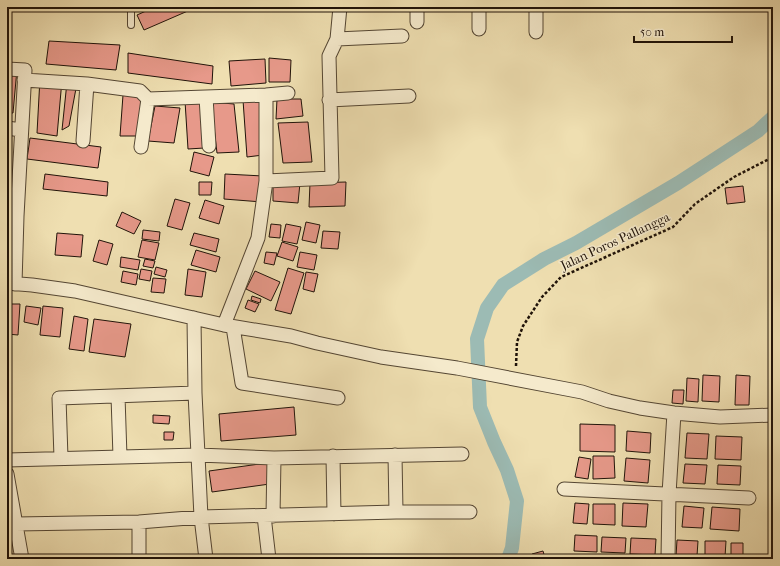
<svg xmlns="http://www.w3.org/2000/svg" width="780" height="566" viewBox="0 0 780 566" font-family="'IM FELL French Canon',serif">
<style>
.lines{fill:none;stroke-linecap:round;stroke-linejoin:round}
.canal{stroke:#9cbbb4;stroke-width:14}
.building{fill:#e7998a;stroke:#201309}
.lane-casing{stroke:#544633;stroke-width:8}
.street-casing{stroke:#544633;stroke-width:15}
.path{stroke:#201309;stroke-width:2.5;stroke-dasharray:3 2;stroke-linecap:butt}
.lane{stroke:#f5eacc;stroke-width:6}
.street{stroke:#f5eacc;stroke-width:13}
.labels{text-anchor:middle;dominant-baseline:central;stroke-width:3;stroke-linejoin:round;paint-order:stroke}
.street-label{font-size:13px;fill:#201309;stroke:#f5eacc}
</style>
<rect width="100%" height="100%" fill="#efdfb1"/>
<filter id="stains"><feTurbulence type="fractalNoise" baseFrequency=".005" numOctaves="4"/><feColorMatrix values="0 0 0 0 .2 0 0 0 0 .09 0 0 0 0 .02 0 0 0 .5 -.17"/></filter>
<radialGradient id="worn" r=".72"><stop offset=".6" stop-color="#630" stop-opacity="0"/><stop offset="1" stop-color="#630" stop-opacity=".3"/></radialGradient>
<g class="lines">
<path class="canal" d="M508,559L512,548L517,501L507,470L494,442L480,407L477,339L487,308L503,285L544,259L576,243L678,183L758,131L773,117"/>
</g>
<path class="building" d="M155,7H197L144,30L137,15Z
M49,41L120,45L116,70L46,64Z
M128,53L213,66L212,84L128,73Z
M269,58L291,60L290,82H269Z
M265,59L266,83L231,86L229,61Z
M7,67L17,69L13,113H7Z
M40,78L62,80L57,136L37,133Z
M67,82L77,83L69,126L62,130Z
M144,94L142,136H120L123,95Z
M260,97L263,155L247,157L243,100Z
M277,99H301L303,116L276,119Z
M185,101L200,102L204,148L188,149Z
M211,102L234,104L239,152L217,153Z
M155,106L180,108L174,143L148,141Z
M308,122L312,162L283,163L278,123Z
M7,131L9,132L7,158Z
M30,138L101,147L98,168L27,159Z
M194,152L214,157L209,176L190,171Z
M771,168H773V183H771Z
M45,174L108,182L107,196L43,189Z
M225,174L263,176L262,202L224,199Z
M273,181L300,183L298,203L273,201Z
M199,182H212L211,195H199Z
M346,182L345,206L309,207L310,183Z
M743,186L745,202L727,204L725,188Z
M175,199L190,203L182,230L167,226Z
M205,200L224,206L219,224L199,218Z
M122,212L141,221L134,234L116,226Z
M306,222L320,225L316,243L302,240Z
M271,224L281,225L280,238L269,237Z
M286,224L301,227L297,244L282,241Z
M143,230L160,232L159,241L142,239Z
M323,231L340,232L338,249L321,248Z
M57,233L83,235L81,257L55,255Z
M194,233L219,239L216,252L190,245Z
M99,240L113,244L107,265L93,261Z
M142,240L159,243L155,260L138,257Z
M282,242L298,247L293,261L277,256Z
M196,250L220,257L216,272L191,265Z
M266,252L277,253L274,265L264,263Z
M300,252L317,255L314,270L297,267Z
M121,257L140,260L138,270L120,267Z
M145,259L155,261L153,268L143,266Z
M156,267L167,270L165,277L154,274Z
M288,268L304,273L291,314L275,310Z
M141,269L152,271L150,281L139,279Z
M188,269L206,272L202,297L185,295Z
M123,271L138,274L136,285L121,282Z
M255,271L280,282L271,301L246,289Z
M306,272L318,274L314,292L303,289Z
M153,278L166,279L164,293L151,292Z
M252,296L261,299L260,303L251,300Z
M248,300L259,304L255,312L245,308Z
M8,304H20L18,335L7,334Z
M26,306L41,308L38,325L24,322Z
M43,306L63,308L60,337L40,335Z
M74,316L88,319L84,351L69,349Z
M94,319L131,324L125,357L89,352Z
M703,375L720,376L719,402L702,401Z
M736,375L750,376L749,405H735Z
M687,378L699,379L698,402L686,401Z
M673,390H684L683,404L672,403Z
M294,407L296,435L221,441L219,414Z
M153,415L170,416L169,424L153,423Z
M580,424L615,425V452L580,451Z
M627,431L651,433L650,453L626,451Z
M164,432H174L173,440H164Z
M687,433L709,434L707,459L685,458Z
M716,436L742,437L741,460L715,459Z
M593,456H614L615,478L593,479Z
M579,457L591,459L588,479L575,477Z
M626,458L650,460L648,483L624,481Z
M274,462L277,483L212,492L209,471Z
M685,464L707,465L705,484L683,483Z
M718,465L741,466L740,485L717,484Z
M575,503L589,504L587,524L573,523Z
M623,503L648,504L646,527L622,526Z
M593,504H615V525L593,524Z
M684,506L704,508L702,528L682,527Z
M712,507L740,509L739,531L710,529Z
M575,535L597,536V552L574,551Z
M602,537L626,538L625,553L601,552Z
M631,538L656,539L655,555L630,554Z
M677,540L698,541L697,556H676Z
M705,541H726L725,557H705Z
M731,543H743V557H731Z
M543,551L545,558L550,556L551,559H534L532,554Z"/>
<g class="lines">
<defs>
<path id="lane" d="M131,7V25"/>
<path id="street" d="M417,7V22
M479,7V29
M536,7V32
M337,39L402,36
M7,69L25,70L17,216L15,284
M24,80L87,84L140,91L148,99L266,95L288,93
M206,97L209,146
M329,100L409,96
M7,128L21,130
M83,141L87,84
M141,147L148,99
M266,181L332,178L329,56L337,39L340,7
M7,283L32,285L75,291L224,325L291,336L317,343L381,357L457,368L582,392L609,401L640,408L674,413L720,417L773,415
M194,318L195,393L201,517L206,559
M224,325L258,238L266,181V95
M233,327L242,383L338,398
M118,396L120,457
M395,455L396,512
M333,456L334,514
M61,458L59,398L195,393
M7,460L198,455L274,458L462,454
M7,474L22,559
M564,489L644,493L749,498
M264,516L269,559
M273,516L274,458
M139,522V559
M16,524L139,522L201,517L396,512H470
M668,559L669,494L674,413"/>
</defs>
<use href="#lane" class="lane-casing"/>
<use href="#street" class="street-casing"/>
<path class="path" d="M516,366L517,342L523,326L542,297L561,277L673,227L695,204L734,177L773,157"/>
<use href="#lane" class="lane"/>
<use href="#street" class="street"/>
</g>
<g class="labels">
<g class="street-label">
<text transform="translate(615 241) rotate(-25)">Jalan Poros Pallangga</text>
</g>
</g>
<rect width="780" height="566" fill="none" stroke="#efdfb1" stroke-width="24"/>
<rect x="8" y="8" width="764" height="550" fill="none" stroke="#201309" stroke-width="2"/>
<rect x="12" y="12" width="756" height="542" fill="none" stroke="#201309"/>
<path d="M634 36v6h98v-6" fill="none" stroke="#201309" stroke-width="2"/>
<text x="640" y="36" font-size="12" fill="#201309" stroke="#f5eacc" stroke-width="3" paint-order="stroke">50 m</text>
<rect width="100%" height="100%" filter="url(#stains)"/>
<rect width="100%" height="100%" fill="url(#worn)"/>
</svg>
